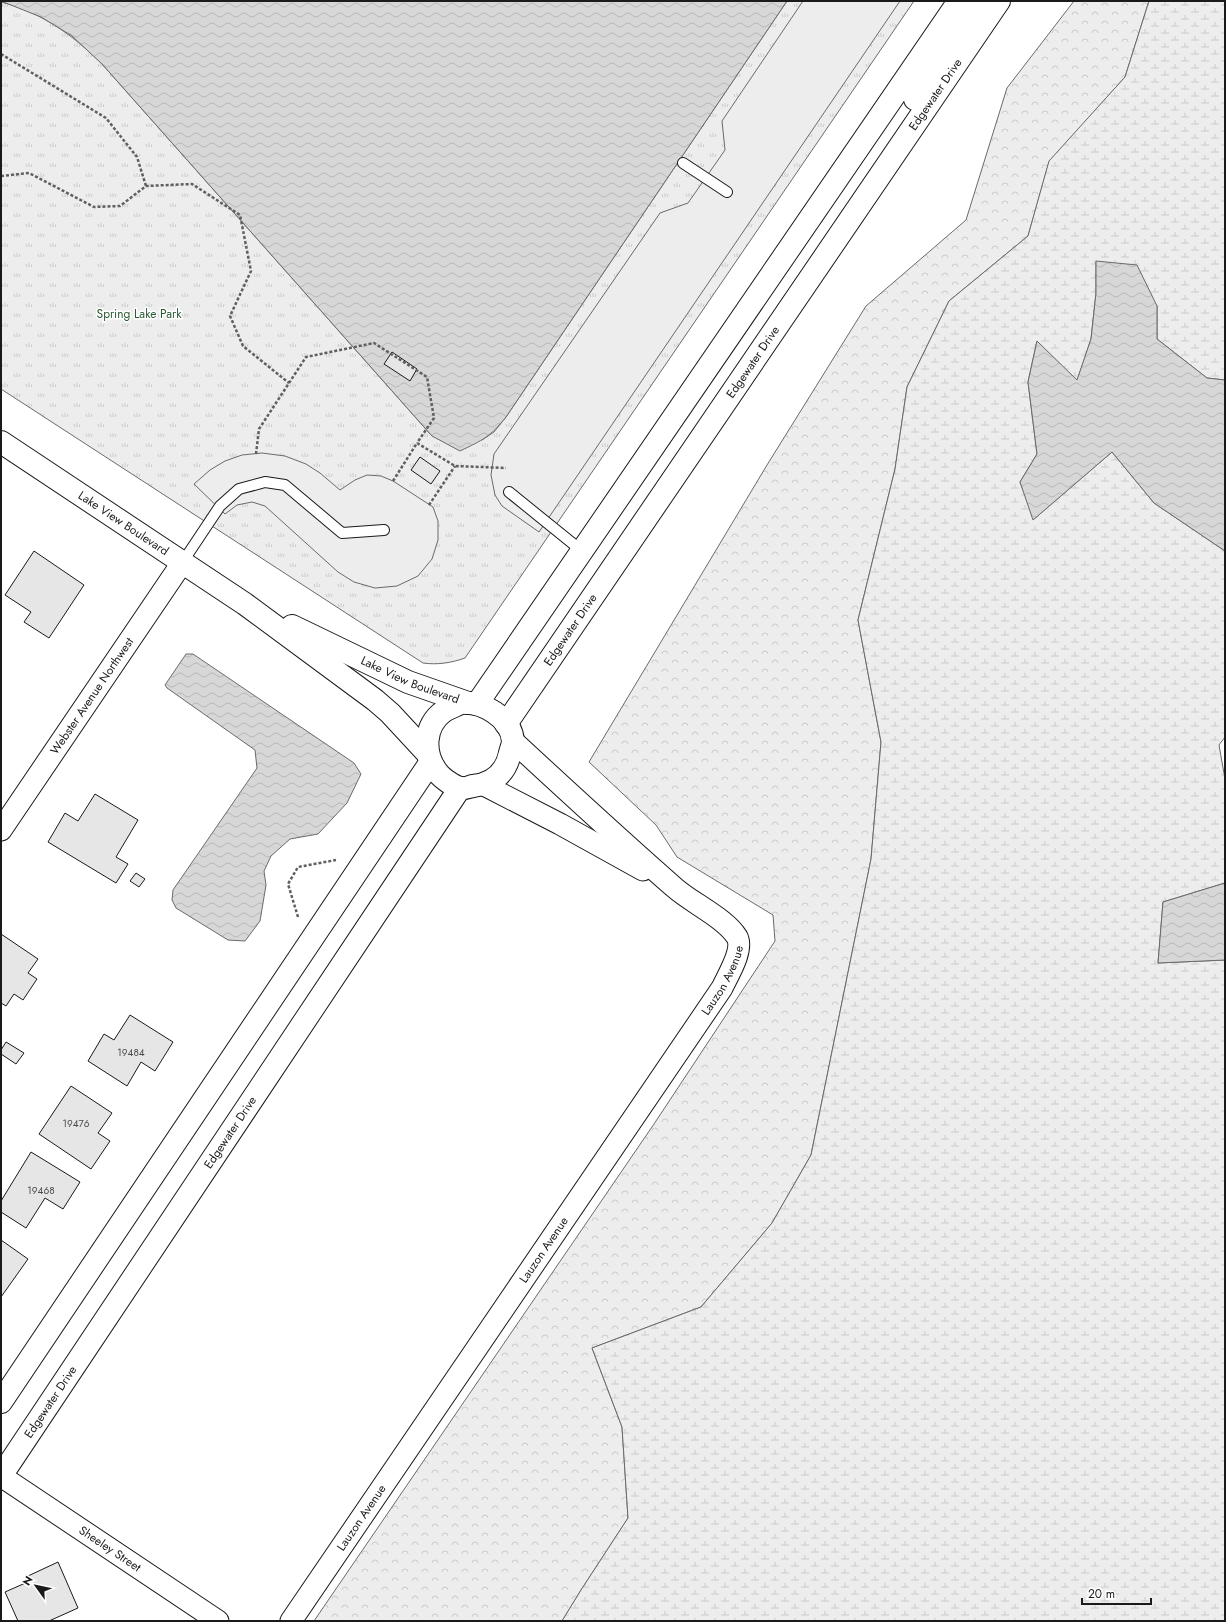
<svg xmlns="http://www.w3.org/2000/svg" width="1226" height="1622" viewBox="0 0 1226 1622" font-family="Jost,sans-serif">
<style>
.forest{fill:url(#forest-crowns);stroke:#6a6a6a}
.wetland{fill:url(#wetland-marsh);stroke:#6a6a6a}
.park{fill:url(#park-tufts);stroke:#6a6a6a}
.built{fill:#ededed;stroke:#6a6a6a}
.water{fill:url(#water-waves);stroke:#6a6a6a}
.building{fill:#e6e6e6;stroke:#1a1a1a}
.lines{fill:none;stroke-linecap:round;stroke-linejoin:round}
.service-casing{stroke:#1a1a1a;stroke-width:12}
.minor-casing{stroke:#1a1a1a;stroke-width:23}
.tertiary-casing{stroke:#1a1a1a;stroke-width:24}
.path{stroke:#5f5f5f;stroke-width:2.5;stroke-dasharray:3 2;stroke-linecap:butt}
.service{stroke:#fff;stroke-width:10}
.minor{stroke:#fff;stroke-width:21}
.tertiary{stroke:#fff;stroke-width:22}
.labels{text-anchor:middle;dominant-baseline:central;stroke-width:3;stroke-linejoin:round;paint-order:stroke}
.number-label{font-size:10px;fill:#4d4d4d}
.street-label{font-size:12px;fill:#1a1a1a;stroke:#fff}
.park-label{font-size:12px;fill:#2b5a34;stroke:#fff}
</style>
<defs>
<pattern id="forest-crowns" width="20" height="18" patternUnits="userSpaceOnUse"><rect width="20" height="18" fill="#ededed"/><path d="M2 6a3 3 0 1 1 6 0M12 15a3 3 0 1 1 6 0" fill="none" stroke="#cbcbcb"/></pattern>
<pattern id="wetland-marsh" width="20" height="14" patternUnits="userSpaceOnUse"><rect width="20" height="14" fill="#ededed"/><path d="M1 5h8M5 5V1M11 12h8M15 12V8" fill="none" stroke="#cbcbcb"/></pattern>
<pattern id="park-tufts" width="24" height="20" patternUnits="userSpaceOnUse"><rect width="24" height="20" fill="#ededed"/><path d="M3 7l-1-3M5 7V3M7 7l1-3M15 17l-1-3M17 17v-4M19 17l1-3" fill="none" stroke="#cbcbcb"/></pattern>
<pattern id="water-waves" width="16" height="10" patternUnits="userSpaceOnUse"><rect width="16" height="10" fill="#d7d7d7"/><path d="M0 5q4-4 8 0t8 0" fill="none" stroke="#b8b8b8"/></pattern>
</defs>
<rect width="100%" height="100%" fill="#fff"/>
<path class="forest" d="M1074,1H1149L1125,77L1049,162L1028,236L949,301L907,387L895,469L858,620L881,742L871,859L811,1155L772,1223L701,1307L592,1348L622,1427L628,1518L581,1590L562,1621H314L654,1124L775,941L773,915L677,857L656,825L589,762L767,465L866,306L966,220L1007,88Z"/>
<path class="wetland" d="M1149,1H1225V380L1207,378L1157,339V306L1096,262V293L1091,339L1077,381L1037,341L1028,382L1037,454L1020,482L1034,519L1112,452L1154,503L1225,551V737L1219,745L1225,779V883L1163,902L1158,963L1225,960V1621H562L581,1590L628,1518L622,1427L592,1348L701,1307L772,1223L811,1155L871,859L881,742L858,620L895,469L907,387L949,301L1028,236L1049,161L1125,77Z"/>
<path class="park" d="M787,1H914L465,658C451,663 437,665 423,663L1,389V2C41,12 73,35 102,64L432,436L482,440L494,432L506,417Z"/>
<path class="built" d="M803,1H900L539,532L502,506L495,495L491,475L494,454L660,213L688,203L725,150L722,121Z
M262,453L285,456L306,464L320,473L340,490L355,480L367,475L381,476L393,481L433,507L438,521V540L432,559L418,576L397,586L375,588L354,582L338,572L265,506L252,502L237,505L225,514L194,484L210,470L225,461L242,455Z"/>
<path class="water" d="M1,1H787L506,417C490,437 483,440 460,451L432,436L102,64L72,36L41,17Z
M1096,261L1137,265L1157,306V339L1207,378L1225,380V551L1154,503L1112,452L1033,520L1020,482L1037,454L1028,382L1037,341L1077,380L1091,339L1096,293Z
M186,654H193L354,763L361,774L347,803L318,834L290,839L271,856L264,871L266,885L260,921L245,941L228,940L176,908L172,900L173,890L257,768L255,750L167,688L165,685Z
M1225,883V960L1158,963L1163,902Z"/>
<path class="building" d="M392,352L417,369L410,381L384,364Z
M420,457L440,471L431,484L411,470Z
M34,551L84,585L49,638L24,622L31,612L5,595Z
M95,794L138,820L116,857L128,864L116,883L48,842L65,813L78,821Z
M136,873L145,879L139,887L130,881Z
M1,934L38,959L28,973L37,979L23,1000L14,994L6,1006L1,1003Z
M130,1015L173,1042L155,1071L141,1062L127,1086L88,1061L104,1034L114,1040Z
M6,1042L24,1053L16,1064L1,1054V1050Z
M71,1086L112,1113L98,1133L110,1141L91,1169L39,1134Z
M31,1152L80,1182L63,1209L45,1198L26,1228L1,1212V1201Z
M1,1240L28,1259L1,1297Z
M58,1562L78,1608L49,1621H18L5,1592L30,1581L28,1576Z"/>
<g class="lines">
<defs>
<path id="service" d="M683,163L727,192
M509,492L582,551
M182,563L220,506L239,489L265,482L285,485L342,533L384,530"/>
<g id="minor">
<path d="M484,785L560,824L643,870"/>
<path id="s1" d="M1,830L182,563"/>
<path id="s2" d="M1,1476L218,1621"/>
<path id="s3" d="M291,1621L722,988C728,975 744,950 737,937C725,918 692,903 675,888C620,840 566,790 513,741"/>
</g>
<g id="tertiary">
<path d="M915,99L980,1"/>
<path id="s4" d="M1,442L245,604L375,700L390,713L428,754"/>
<path id="s5" d="M292,626L408,682L468,703"/>
<path d="M461,703C482,701 511,717 513,741C513,744 511,749 510,753C506,773 493,784 473,786C469,787 464,789 461,788C454,787 442,778 438,773C423,755 423,726 444,711C449,708 455,706 461,703Z"/>
<path d="M477,704L959,1"/>
<path id="s6" d="M506,724L999,1"/>
<path d="M1,1402L430,763"/>
<path id="s7" d="M1,1476L460,788"/>
</g>
</defs>
<use href="#service" class="service-casing"/>
<use href="#minor" class="minor-casing"/>
<use href="#tertiary" class="tertiary-casing"/>
<path class="path" d="M1,54L106,118L137,157L146,186
M1,176L29,173L94,207L120,206L146,186L192,184L240,215L251,271L230,316L243,346L289,383
M256,454L259,429L306,357L374,343L427,377L434,418L417,443
M393,481L417,443L455,466L506,468
M429,505L455,466
M298,917L288,884L298,867L336,860"/>
<use href="#service" class="service"/>
<use href="#minor" class="minor"/>
<use href="#tertiary" class="tertiary"/>
</g>
<g class="labels">
<g class="number-label">
<text x="131" y="1052">19484</text>
<text x="76" y="1123">19476</text>
<text x="41" y="1190">19468</text>
</g>
<g class="street-label">
<text stroke="none"><textPath href="#s6" startOffset="762">Edgewater Drive</textPath></text>
<text stroke="none"><textPath href="#s6" startOffset="438">Edgewater Drive</textPath></text>
<text stroke="none"><textPath href="#s4" startOffset="147">Lake View Boulevard</textPath></text>
<text stroke="none"><textPath href="#s6" startOffset="114">Edgewater Drive</textPath></text>
<text stroke="none"><textPath href="#s5" startOffset="130">Lake View Boulevard</textPath></text>
<text stroke="none"><textPath href="#s1" startOffset="162">Webster Avenue Northwest</textPath></text>
<text stroke="none"><textPath href="#s3" startOffset="773">Lauzon Avenue</textPath></text>
<text stroke="none"><textPath href="#s7" startOffset="413">Edgewater Drive</textPath></text>
<text stroke="none"><textPath href="#s3" startOffset="449">Lauzon Avenue</textPath></text>
<text stroke="none"><textPath href="#s7" startOffset="89">Edgewater Drive</textPath></text>
<text stroke="none"><textPath href="#s3" startOffset="125">Lauzon Avenue</textPath></text>
<text stroke="none"><textPath href="#s2" startOffset="131">Sheeley Street</textPath></text>
</g>
<g class="park-label">
<text x="139" y="314">Spring Lake Park</text>
</g>
</g>
<rect width="1226" height="1622" fill="none" stroke="#1a1a1a" stroke-width="4"/>
<g transform="translate(36 1586) rotate(303)" stroke="#ffffff" stroke-width="3" paint-order="stroke">
<path d="M0-3L7 15L0 10L-7 15Z" fill="#1a1a1a"/>
<text y="-6" font-size="11" font-weight="bold" text-anchor="middle" fill="#1a1a1a">N</text>
</g>
<path d="M1082 1598v6h69v-6" fill="none" stroke="#1a1a1a" stroke-width="2"/>
<text x="1088" y="1598" font-size="12" fill="#1a1a1a" stroke="#ffffff" stroke-width="3" paint-order="stroke">20 m</text>
</svg>
